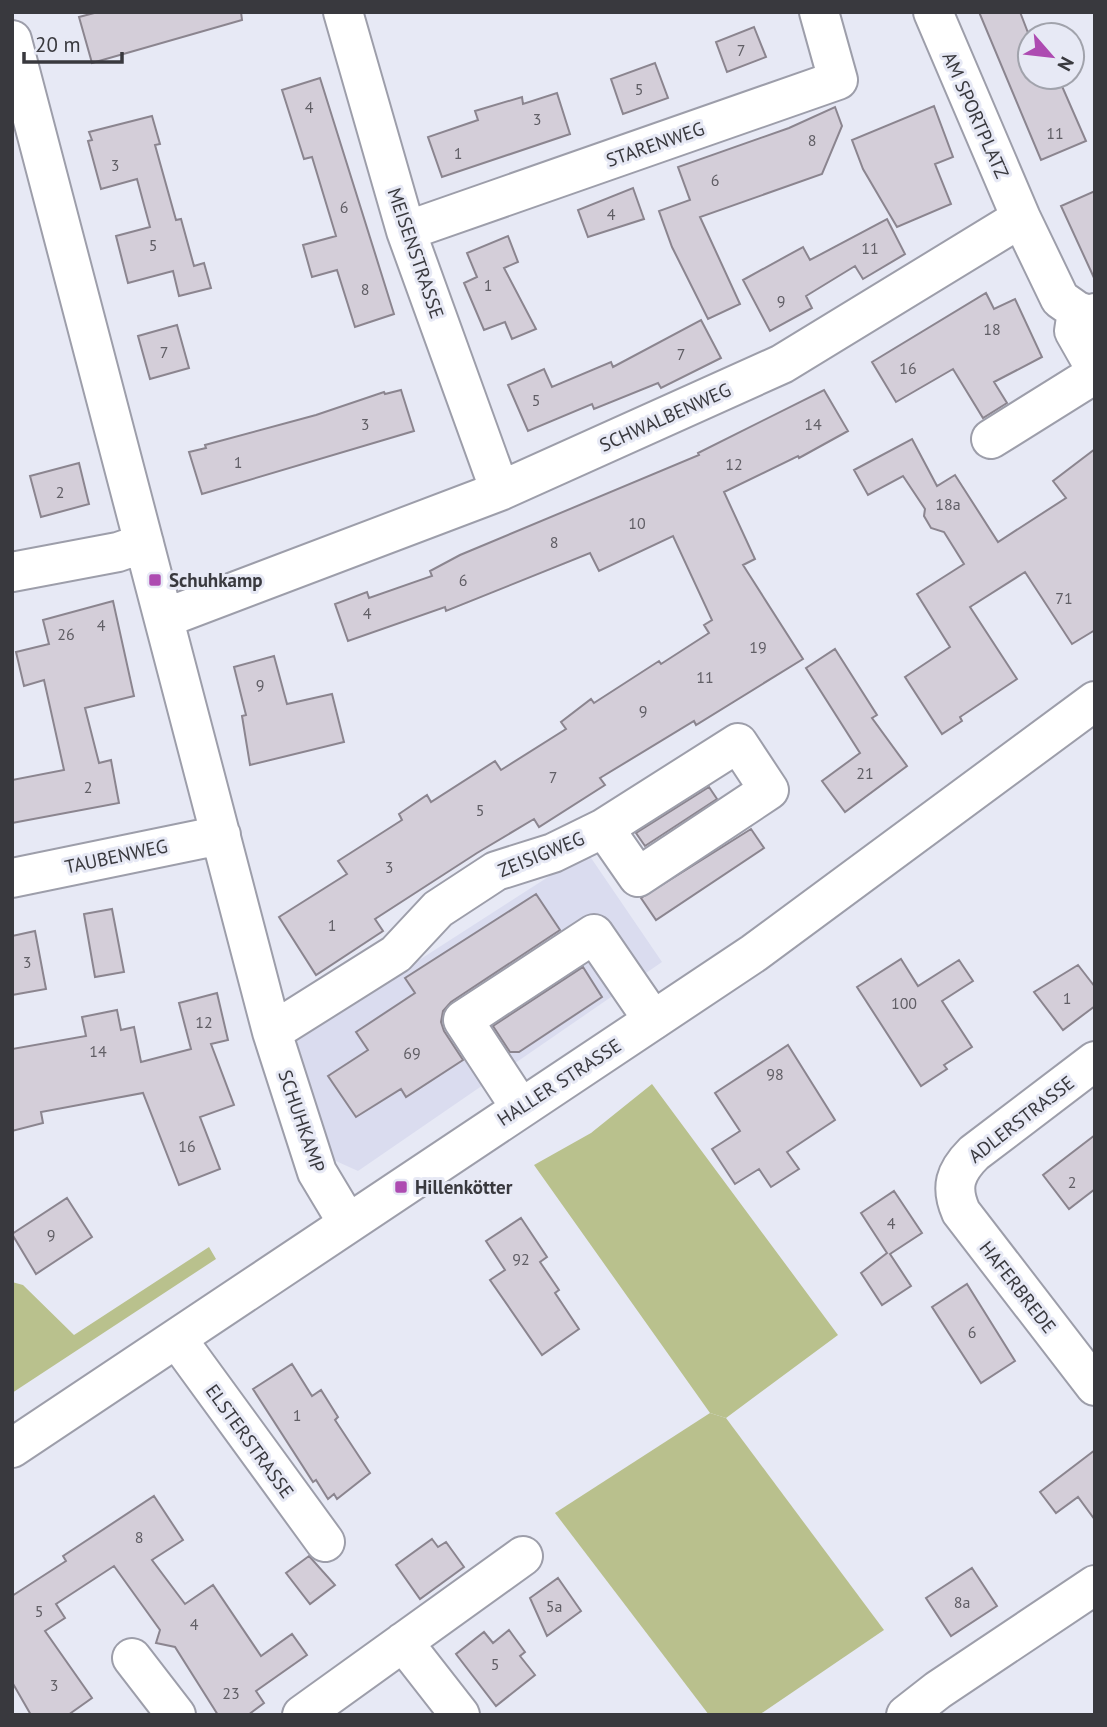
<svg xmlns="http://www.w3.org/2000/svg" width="1107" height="1727" viewBox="0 0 1107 1727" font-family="'PT Sans',sans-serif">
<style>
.built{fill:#dadcef}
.green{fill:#b9c08d}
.forest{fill:#b9c18d}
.building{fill:#d4ced9;stroke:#8b858f;stroke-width:2}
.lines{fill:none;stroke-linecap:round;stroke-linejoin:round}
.minor-casing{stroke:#9d9eaa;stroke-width:42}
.major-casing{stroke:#9d9eaa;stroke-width:42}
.minor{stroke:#fff;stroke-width:38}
.major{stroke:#fff;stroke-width:38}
.poi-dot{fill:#ad4bb1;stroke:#e7e9f5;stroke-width:2.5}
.labels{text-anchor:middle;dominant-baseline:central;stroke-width:6;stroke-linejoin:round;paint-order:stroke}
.number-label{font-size:16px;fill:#605e65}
.street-label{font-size:19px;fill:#39393e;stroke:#e7e9f5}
.poi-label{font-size:19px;font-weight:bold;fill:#39393e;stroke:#e7e9f5;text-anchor:start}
</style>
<rect width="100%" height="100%" fill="#e7e9f5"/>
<path class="built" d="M587,852L662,962L358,1171L327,1157L295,1040Z"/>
<path class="green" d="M710,1413L726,1418L884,1630L759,1715H709L555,1513Z"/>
<path class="forest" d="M652,1084L838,1335L726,1418L710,1413L534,1165L591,1133Z
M209,1247L216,1259L12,1393V1282L23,1285L74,1335Z"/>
<path class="building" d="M98,12H241L242,20L92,63L79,17Z
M979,12H1020L1030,38V77H1058L1086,141L1041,160Z
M754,27L766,57L727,72L716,42Z
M655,63L668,98L623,114L611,79Z
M320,78L394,314L355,327L337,270L312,277L303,245L336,236L312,157L304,159L282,90Z
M557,93L570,134L442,177L428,137L478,120L475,111L522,97L523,104Z
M934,106L953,157L935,164L951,204L897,227L863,169L852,140Z
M835,107L842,126L822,174L700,217L740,304L708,319L672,247L659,211L690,200L678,167L789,128Z
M152,116L160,144L155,145L176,220L181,219L194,266L204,263L211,288L179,296L173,271L128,283L116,236L150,227L137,179L101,189L88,141L92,140L89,132Z
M633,188L644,219L588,237L578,210Z
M1095,191V280L1061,206Z
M887,219L905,254L863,279L855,266L806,296L812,308L770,331L743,280L803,247L810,260Z
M508,236L518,262L504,268L536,329L512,339L505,322L484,330L464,283L477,277L467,253Z
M986,293L994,309L1015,299L1042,357L994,382L1007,403L983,418L953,369L896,402L872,362Z
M701,320L721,358L661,388L658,383L594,409L592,404L528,431L508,385L544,369L552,387L611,362L613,367Z
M177,325L189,368L150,379L138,336Z
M401,390L414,431L202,494L189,452L206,448L205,445L316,415L384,392L385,394Z
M824,390L848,431L799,458L798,456L724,492L755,559L743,565L803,659L696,725L694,721L600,778L605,785L539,827L534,819L477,853L375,919L383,931L316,975L279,917L347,874L338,861L402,820L399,814L427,795L431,802L495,761L501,770L566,729L561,722L591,699L594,703L659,661L661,664L709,633L704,625L712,620L673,536L599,571L590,553L446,611L445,607L348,641L335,604L367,592L369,598L432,576L430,571L460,555L699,455L698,453Z
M912,439L937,486L955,475L998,542L1066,498L1053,481L1095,449V630L1072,644L1025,572L970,607L1017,679L960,717L962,721L942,734L905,677L950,647L917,594L964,564L944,532L931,528L924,516L925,509L903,476L868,495L854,470Z
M79,463L89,504L41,517L30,476Z
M113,601L134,696L85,708L99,763L111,760L119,803L12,823V780L64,770L44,680L24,686L16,652L49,644L43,620Z
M835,649L877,715L872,718L907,766L845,812L822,781L860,753L806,668Z
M274,656L287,704L332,694L344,742L250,765L242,716L246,715L234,667Z
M709,787L717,799L645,846L636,833Z
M751,829L764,848L656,920L641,898Z
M536,894L560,930L451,1002L443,1011L441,1022L444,1031L463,1060L406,1097L401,1089L356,1117L328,1076L368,1050L356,1032L415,993L405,978Z
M112,909L124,972L95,977L84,914Z
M35,931L46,989L12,995V936Z
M901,959L918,986L959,960L973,981L942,1001L972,1047L944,1065L947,1069L921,1086L857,987Z
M1078,965L1095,987V1006L1063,1030L1034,992Z
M583,967L602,997L519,1052H510L493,1026Z
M217,993L228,1040L211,1044L234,1105L200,1117L220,1169L179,1185L143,1093L41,1112L43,1123L12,1131V1049L86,1036L82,1017L117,1010L121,1030L134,1027L141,1062L191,1049L179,1003Z
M788,1045L835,1120L787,1152L799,1169L771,1187L759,1169L735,1184L712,1149L740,1131L715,1093Z
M1095,1135V1189L1069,1209L1043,1175Z
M894,1191L922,1233L890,1254L911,1286L882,1305L861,1273L887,1253L861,1213Z
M67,1198L92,1237L36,1274L12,1234Z
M521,1218L547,1257L540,1262L559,1290L555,1293L579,1329L542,1355L490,1280L505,1270L486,1241Z
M967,1284L1015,1361L981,1383L932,1307Z
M292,1364L312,1396L321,1390L338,1417L335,1420L370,1473L337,1499L334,1494L328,1499L316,1480L313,1482L253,1389Z
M1095,1450V1520L1078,1497L1056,1513L1040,1492Z
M154,1496L183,1540L152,1560L185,1604L213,1585L261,1656L292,1634L307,1655L256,1691L264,1703L248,1715H218L175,1647L156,1643L160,1630L114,1566L56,1604L65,1618L45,1631L92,1698L68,1715H31L12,1682V1596L66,1561L63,1556Z
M432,1539L438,1547L446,1542L464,1567L420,1599L396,1565Z
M309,1556L335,1585L310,1604L286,1573Z
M972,1568L997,1606L951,1636L926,1598Z
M558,1578L581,1611L547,1636L530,1598Z
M509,1630L525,1652L520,1656L535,1675L496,1706L456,1654L484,1632L493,1643Z"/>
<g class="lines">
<defs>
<path id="minor" d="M343,12L406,231L500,491
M933,12L1021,218L1060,299L1077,311L1089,315L1095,313
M12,40L272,1032L317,1172L347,1222
M406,231L838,80L819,12
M1077,311L1074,331L1095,368
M991,439L1095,374
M12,572L118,552L144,543
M165,618L500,491L782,364L1021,218
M12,878L221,835
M272,1032L396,954L438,909L496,871L553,853L604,828L738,743L769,790L638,877L604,828
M1095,1061L974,1153C955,1172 950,1187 961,1212L1095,1386
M520,1107L463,1020L594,934L653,1020
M177,1339L325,1542
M403,1642L460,1715
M132,1658L176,1715
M302,1715L523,1556
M906,1715L938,1690L1095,1585"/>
<path id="major" d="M12,1448L754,953L1095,701"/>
</defs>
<use href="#minor" class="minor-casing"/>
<use href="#major" class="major-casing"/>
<use href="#minor" class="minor"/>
<use href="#major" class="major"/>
</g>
<g class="poi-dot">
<rect x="148" y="573" width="14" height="14" rx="3.5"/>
<rect x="394" y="1180" width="14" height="14" rx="3.5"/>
</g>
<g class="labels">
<g class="number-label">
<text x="741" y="50">7</text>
<text x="639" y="89">5</text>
<text x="309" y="107">4</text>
<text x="537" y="119">3</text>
<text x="1055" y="133">11</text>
<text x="812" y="140">8</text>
<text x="458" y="153">1</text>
<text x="115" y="165">3</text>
<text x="715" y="180">6</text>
<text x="344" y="207">6</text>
<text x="611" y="214">4</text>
<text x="153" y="245">5</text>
<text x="870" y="248">11</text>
<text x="488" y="285">1</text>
<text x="365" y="289">8</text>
<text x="781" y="301">9</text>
<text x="992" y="329">18</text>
<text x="164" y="352">7</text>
<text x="681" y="354">7</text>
<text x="908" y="368">16</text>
<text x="536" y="400">5</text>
<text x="365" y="424">3</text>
<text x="813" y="424">14</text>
<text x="238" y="462">1</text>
<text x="734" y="464">12</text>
<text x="60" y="492">2</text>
<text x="948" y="504">18a</text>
<text x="637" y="523">10</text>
<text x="554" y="542">8</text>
<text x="463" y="580">6</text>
<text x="1064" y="598">71</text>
<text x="367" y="613">4</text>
<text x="101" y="625">4</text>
<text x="66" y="634">26</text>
<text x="758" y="647">19</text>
<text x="705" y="677">11</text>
<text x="260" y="685">9</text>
<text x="643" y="711">9</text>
<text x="865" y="773">21</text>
<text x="553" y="777">7</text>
<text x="88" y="787">2</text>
<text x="480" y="810">5</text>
<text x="389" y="867">3</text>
<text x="332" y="925">1</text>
<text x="27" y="962">3</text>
<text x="1067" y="998">1</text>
<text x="904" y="1003">100</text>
<text x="204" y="1022">12</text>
<text x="98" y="1051">14</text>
<text x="412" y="1053">69</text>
<text x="775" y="1074">98</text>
<text x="187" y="1146">16</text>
<text x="1072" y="1182">2</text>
<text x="891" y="1223">4</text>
<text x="51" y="1235">9</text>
<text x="521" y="1259">92</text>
<text x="972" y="1332">6</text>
<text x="297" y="1415">1</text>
<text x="139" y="1537">8</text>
<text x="962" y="1602">8a</text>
<text x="554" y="1606">5a</text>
<text x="39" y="1611">5</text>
<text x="194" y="1624">4</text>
<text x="495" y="1664">5</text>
<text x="54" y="1685">3</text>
<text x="231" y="1693">23</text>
</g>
<g class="street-label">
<text transform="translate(976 115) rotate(66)">AM SPORTPLATZ</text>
<text transform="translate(655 144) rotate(-19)">STARENWEG</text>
<text transform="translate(416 253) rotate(71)">MEISENSTRASSE</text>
<text transform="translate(665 417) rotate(-24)">SCHWALBENWEG</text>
<text transform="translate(541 854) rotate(-22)">ZEISIGWEG</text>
<text transform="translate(116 856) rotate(-12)">TAUBENWEG</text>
<text transform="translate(559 1082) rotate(-33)">HALLER STRASSE</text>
<text transform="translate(1021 1119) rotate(-38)">ADLERSTRASSE</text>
<text transform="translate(302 1121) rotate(71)">SCHUHKAMP</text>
<text transform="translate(1018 1287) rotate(52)">HAFERBREDE</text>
<text transform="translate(250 1441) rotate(54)">ELSTERSTRASSE</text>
</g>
<g class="poi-label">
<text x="169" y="580">Schuhkamp</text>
<text x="415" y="1187">Hillenkötter</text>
</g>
</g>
<rect width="1107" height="1727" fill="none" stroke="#39393e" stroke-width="28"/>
<g transform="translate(1051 56) rotate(118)"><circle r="33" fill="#e7e9f5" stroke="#a1a3ac" stroke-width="2"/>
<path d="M0-5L12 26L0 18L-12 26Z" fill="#ad4bb1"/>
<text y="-10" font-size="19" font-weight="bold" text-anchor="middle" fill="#39393e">N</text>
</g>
<path d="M24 52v10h98v-10" fill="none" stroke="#39393e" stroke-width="3.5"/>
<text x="35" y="52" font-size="21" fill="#39393e" stroke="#e7e9f5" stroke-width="5" paint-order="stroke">20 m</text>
</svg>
